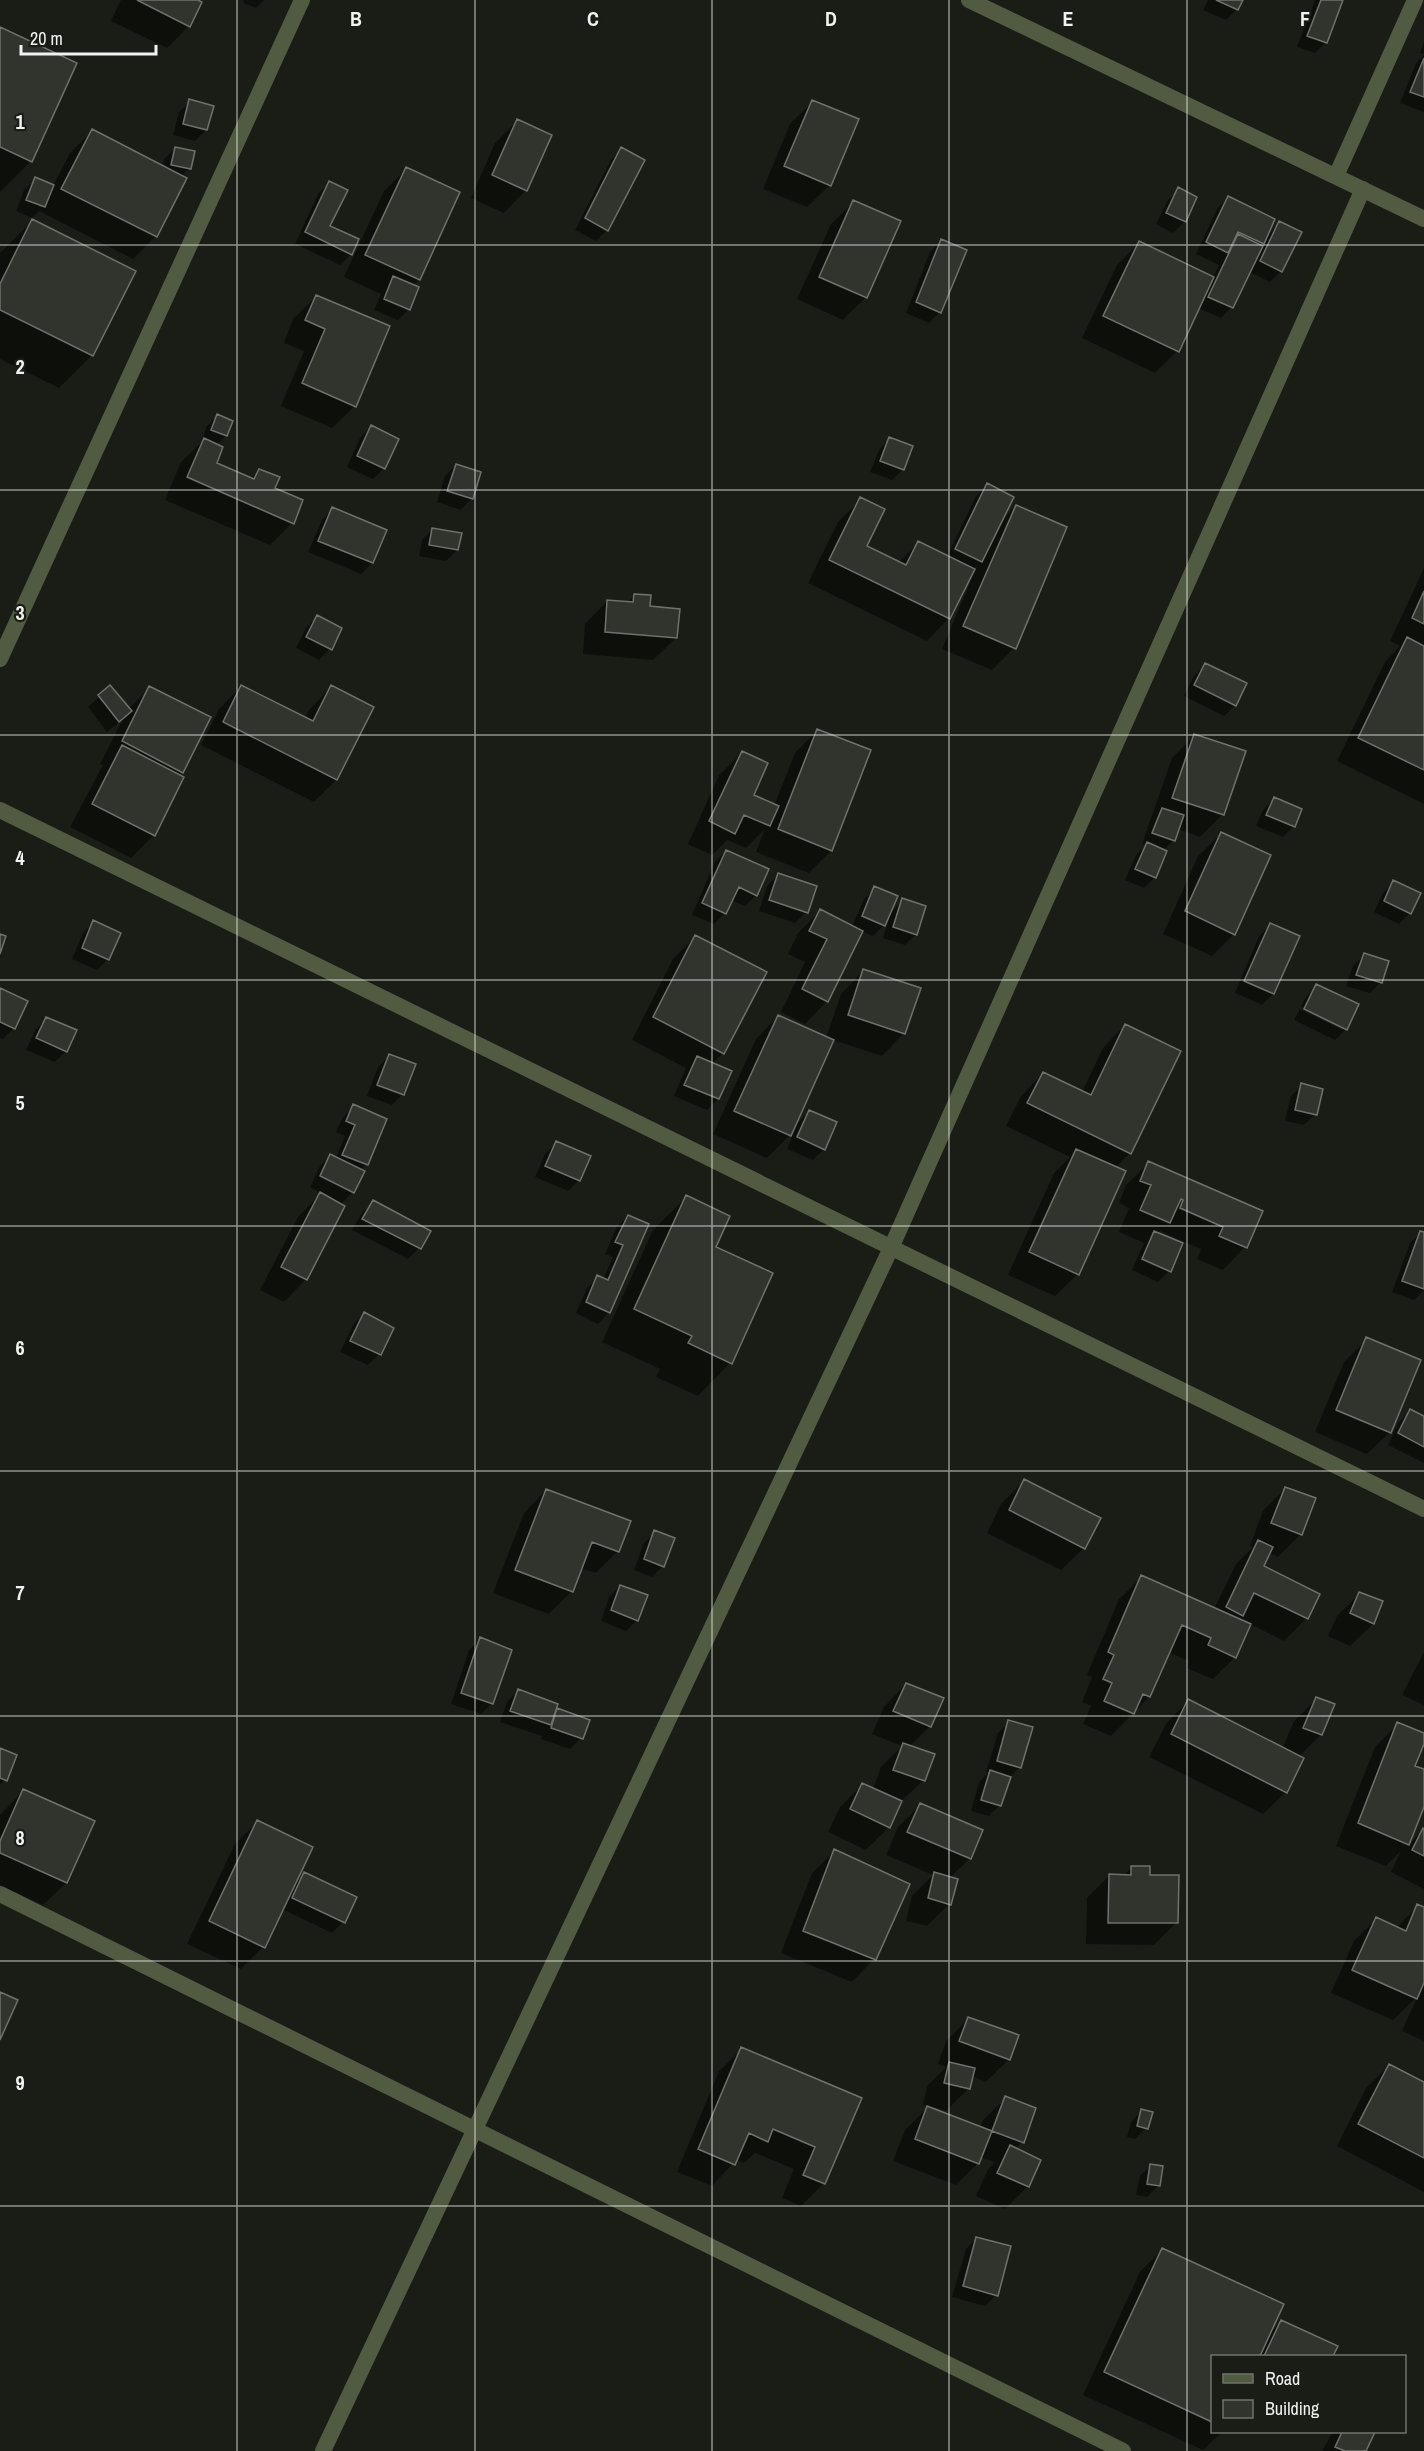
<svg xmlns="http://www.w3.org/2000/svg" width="1424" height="2451" viewBox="0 0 1424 2451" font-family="'Archivo Narrow',sans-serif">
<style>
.shadow{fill:#0007;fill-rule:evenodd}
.building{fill:#31342d;stroke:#6e726a;stroke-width:1.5}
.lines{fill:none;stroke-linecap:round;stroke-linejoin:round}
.minor{stroke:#515b42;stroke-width:16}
.tertiary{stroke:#515b42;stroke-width:16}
.grid{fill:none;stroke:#f1f3ee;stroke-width:1.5;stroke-opacity:0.55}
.grid-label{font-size:20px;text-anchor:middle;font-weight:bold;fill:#f1f3ee;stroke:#1a1d16;stroke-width:4.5;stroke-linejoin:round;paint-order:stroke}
</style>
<rect width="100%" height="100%" fill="#1a1d16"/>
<path class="shadow" d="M121,0H194L189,26L167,48L111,21Z
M244,0H264L256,8L243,3Z
M1208,0H1241L1237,9L1226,20L1203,10Z
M1315,0H1342L1326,42L1315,53L1297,47Z
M0,29L31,161L0,192Z
M1424,41V54L1420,53Z
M1424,55V112L1400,103L1416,63Z
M190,101L206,130L195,141L173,135L179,112Z
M812,102L830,185L807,207L763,189L790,124Z
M517,121L526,190L504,213L471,198L495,143Z
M92,131L163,167L164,159L175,148L189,168L181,177L156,236L133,259L39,211L32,218L16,211L24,190L35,179L53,186L70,153Z
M622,149L607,230L596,241L575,230L611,160Z
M406,169L419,279L412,286L409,309L398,320L374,310L381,294L344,277L384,191Z
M329,183L328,226L351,254L340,265L295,244L318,194Z
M1179,189L1195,197L1184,222L1173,233L1156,224L1168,200Z
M1228,198L1267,236L1279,223L1281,271L1270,282L1249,272L1232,307L1221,318L1198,308L1177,351L1155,373L1082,338L1117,265L1139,243L1213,278L1219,265L1196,254L1217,209Z
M854,202L866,297L843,320L797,299L831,224Z
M32,221L92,355L59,388L0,359V253Z
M941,241L940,312L929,323L906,313L930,252Z
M316,297L355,406L332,428L281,406L304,351L284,343L293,319Z
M217,416L231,422L226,436L216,445L215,463L251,479L259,470L273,488L292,523L270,545L165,500L181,462L202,442L206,427Z
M371,427L384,468L373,479L347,467L360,438Z
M890,438L903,469L892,480L870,472L879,450Z
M456,465L472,498L461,510L437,502L445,476Z
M987,485L1001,521L1016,506L1014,648L992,670L942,649L978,564L973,570L949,618L927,641L808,583L838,522L861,499L865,546L898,563L918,543L947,557L976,496Z
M333,509L385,531L372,563L361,574L308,552L322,520Z
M433,529L457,550L446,561L419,556L422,540Z
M1424,568V804L1337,761L1385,662L1400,646L1390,641Z
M635,595L676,638L653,660L583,654L585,624L607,601L627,603Z
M317,617L330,649L319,660L296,648L306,628Z
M1205,665L1235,705L1224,716L1184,696L1194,676Z
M110,687L128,709L150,688L182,772L178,776L154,835L131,858L70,827L103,765L100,764L123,719L107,732L88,707Z
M241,687L305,718L309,710L331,687L336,780L314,802L201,745L219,709Z
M817,731L831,851L809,873L756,852L765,829L746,848L727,840L712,855L688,844L719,775L742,753L752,795L774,806L795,753Z
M1195,735L1223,814L1200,837L1178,829L1174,840L1163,851L1155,877L1144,888L1125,880L1136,855L1146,845L1142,844L1172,758Z
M1274,799L1294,826L1283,837L1256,826L1263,810Z
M1221,834L1234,934L1212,956L1163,934L1198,856Z
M726,851L756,895L745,906L731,900L725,913L714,924L692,915L715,862Z
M778,875L806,912L795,923L759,911L767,886Z
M1394,882L1410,913L1399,924L1374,912L1383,893Z
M875,888L888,915L903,900L916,934L905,945L883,938L890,915H888L884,925L873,936L861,931L827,1001L805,1024L781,1012L805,962L788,954L798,933L820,911L852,927L864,899Z
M94,922L108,959L97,970L72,959L83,933Z
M1270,925L1273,994L1262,1005L1235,993L1259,936Z
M695,937L723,1053L712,1064L730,1072L718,1099L707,1110L674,1096L686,1068L632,1040L673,959Z
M1364,955L1381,982L1370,993L1346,986L1353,966Z
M863,971L904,1033L882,1056L833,1040L793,1127L809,1112L824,1149L813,1160L787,1149L794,1131L767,1158L713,1134L756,1039L778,1016L826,1038L841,994Z
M1317,986L1346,1029L1335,1040L1294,1020L1300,1009L1343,1030V1027L1301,1006L1306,997Z
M0,990L14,1028L3,1039L0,1038Z
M47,1018L66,1051L55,1062L26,1050L36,1029Z
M1125,1025L1179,1052L1130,1153L1115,1168L1078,1274L1055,1296L1008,1275L1054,1173L1070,1157L1006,1126L1021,1096L1043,1073L1082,1092L1103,1048Z
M389,1056L403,1094L392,1105L367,1096L378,1067Z
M1302,1085L1315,1114L1304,1125L1285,1121L1291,1096Z
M354,1106L385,1120L366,1164L361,1170L353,1192L340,1205L306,1279L284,1302L260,1290L298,1217L321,1193L310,1187L320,1166L331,1155L336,1158L345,1136L336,1132L343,1117Z
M556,1143L579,1180L568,1191L535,1177L545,1154Z
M1149,1163L1261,1212L1245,1247L1223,1270L1197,1259L1201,1249L1182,1241L1169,1271L1158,1282L1132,1270L1144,1243L1119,1232L1129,1208L1119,1203L1126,1185ZM1160,1231L1182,1241L1181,1243L1157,1234Z
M686,1197L714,1248L730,1363L698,1396L656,1377L660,1369L602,1342L653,1230Z
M373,1202L429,1231L419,1248L408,1259L352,1230L362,1213Z
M628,1216L647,1225L609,1312L598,1324L576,1313L587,1288L598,1277L603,1279L613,1257L605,1254L617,1227Z
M1421,1232L1424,1234V1290L1414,1300L1392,1292L1410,1243Z
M364,1314L392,1328L379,1354L368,1365L340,1352L353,1325Z
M1367,1339L1390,1432L1367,1454L1315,1432L1344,1362Z
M1410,1411L1424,1418V1463L1388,1445L1399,1422Z
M1024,1481L1084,1548L1061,1570L987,1533L1001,1504Z
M1285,1488L1301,1534L1278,1557L1269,1553L1262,1567L1318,1594L1307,1618L1284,1641L1250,1624L1235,1657L1213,1679L1186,1668L1189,1661L1168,1652L1149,1697L1111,1736L1083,1724L1091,1706L1082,1702L1092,1677L1087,1675L1119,1599L1142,1577L1214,1609L1236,1564L1253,1547L1250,1546L1263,1511Z
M546,1490L618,1551L596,1573L580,1568L571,1592L549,1614L493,1593L524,1513Z
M655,1532L663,1566L652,1577L634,1570L644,1543Z
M620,1586L637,1620L626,1631L601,1621L609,1597Z
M1360,1593L1381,1602L1373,1624L1350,1646L1328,1636L1337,1616Z
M480,1639L492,1703L481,1714L451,1704L469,1650Z
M1424,1652V1705L1402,1695Z
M906,1684L930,1726L909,1747L924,1780L900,1802L889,1827L866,1850L828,1832L840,1807L863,1784L873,1789L881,1767L902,1746L872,1734L884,1707Z
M518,1691L555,1709L588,1720L581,1738L570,1749L541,1739L542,1736L500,1722L507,1702Z
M1316,1699L1321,1735L1298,1757L1286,1792L1263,1814L1149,1757L1166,1724L1188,1701L1282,1749L1294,1721Z
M1009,1722L1020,1767L1010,1777L1000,1805L989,1816L971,1811L979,1782L989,1772H986L998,1733Z
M1398,1724L1424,1735L1414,1766L1424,1771V1804L1407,1846L1424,1830V1889L1391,1872L1401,1851L1386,1866L1336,1846L1375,1747Z
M0,1750L5,1780L0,1785Z
M24,1790L93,1822L66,1883L43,1905L0,1885V1815Z
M920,1805L970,1858L950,1878L949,1904L927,1926L906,1921L912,1896L933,1875L886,1855L898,1827Z
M257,1822L293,1885L305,1874L355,1898L343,1922L332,1933L282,1909L263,1947L241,1969L187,1944L235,1844Z
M835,1851L874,1959L852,1982L781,1953L812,1873Z
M1132,1867L1148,1876L1176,1923L1154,1945L1086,1944L1087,1898L1109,1876H1123Z
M1418,1906L1424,1909V2041L1402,2031L1417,1997L1393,2020L1331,1993L1354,1941L1376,1919L1396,1928Z
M968,2019L1009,2059L986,2082L972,2076L969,2088L946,2111L933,2107L932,2109L980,2128L983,2120L1006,2098L1022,2142L1015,2149L1039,2160L1027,2187L1005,2209L976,2196L988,2169L995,2162L980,2157L978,2163L956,2185L893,2161L905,2130L929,2106L923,2105L927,2086L946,2067L938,2064L946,2041Z
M742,2049L860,2098L824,2183L801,2206L782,2198L794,2169L755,2153L744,2163L736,2160L712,2186L677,2172L719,2071Z
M1389,2066L1424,2084V2192L1337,2146L1366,2088Z
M1142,2110L1146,2128L1135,2139L1127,2137L1131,2122Z
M1151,2165L1158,2186L1147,2197L1136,2195L1140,2176Z
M977,2238L996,2295L985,2306L952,2297L966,2249Z
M1162,2250L1269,2333L1281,2322L1336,2347L1331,2356H1212V2432H1222L1203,2450L1083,2395L1140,2272Z
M1333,2432H1373L1365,2451H1322Z"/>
<path class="building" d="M137,0H198L202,2L190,27Z
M1216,0H1243L1238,10Z
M1321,0H1343L1327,43L1307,36Z
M0,27L77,63L32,162L0,147Z
M1424,58V97L1410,92Z
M189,99L214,106L207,130L183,124Z
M812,100L859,119L831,186L784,166Z
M517,119L552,135L527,191L492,175Z
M92,129L187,178L157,237L61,189Z
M175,147L195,151L191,169L171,165Z
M621,147L645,160L608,231L585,218Z
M406,167L460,192L420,280L365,255Z
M35,177L54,185L45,207L26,200Z
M329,181L348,190L330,226L359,239L352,255L305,232Z
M1178,187L1197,197L1186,222L1166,213Z
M1228,196L1275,219L1264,244L1238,232L1228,253L1206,242Z
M853,200L901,221L867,298L819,277Z
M32,219L136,271L93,356L0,310V284Z
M1279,221L1302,232L1282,272L1260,261Z
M1238,234L1263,246L1233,308L1208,297Z
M941,239L967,250L941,313L916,302Z
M1139,241L1214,277L1179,352L1103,316Z
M393,276L419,287L410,310L384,299Z
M316,295L390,326L356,407L302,383L325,329L305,320Z
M217,414L233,421L227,436L211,430Z
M371,425L399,439L385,469L357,456Z
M889,437L913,446L904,470L880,461Z
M204,438L223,447L217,463L254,479L259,469L280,477L275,488L303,500L294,524L187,477Z
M456,464L481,472L473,499L447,491Z
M987,483L1014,497L982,562L955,549Z
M860,497L885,509L867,546L906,565L918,541L975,569L950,619L829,560Z
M1016,505L1067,527L1016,649L963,626Z
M332,507L387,530L373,563L318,541Z
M432,528L462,533L458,550L429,545Z
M1424,591V624L1412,618Z
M634,594L651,595L650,606L680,609L677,638L605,632L607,600L633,602Z
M317,615L342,628L332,650L306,637Z
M1407,637L1424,646V770L1358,738Z
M1205,663L1247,683L1236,706L1194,685Z
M110,685L132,711L119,722L98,695Z
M241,685L313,721L331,685L374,707L337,780L223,722Z
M149,686L211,717L183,773L122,741Z
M817,729L871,750L832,851L778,829Z
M1194,734L1246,751L1224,815L1172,798Z
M122,745L184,777L155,836L92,804Z
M742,751L768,763L754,795L779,806L770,826L744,815L735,834L709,821Z
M1274,797L1302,809L1295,827L1266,815Z
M1162,808L1184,815L1175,841L1152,833Z
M1221,832L1271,855L1235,935L1185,911Z
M1147,842L1167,851L1156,878L1135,869Z
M726,850L769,869L757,896L739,887L726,914L702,903Z
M778,873L817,886L808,913L769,900Z
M1393,880L1421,893L1411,914L1384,901Z
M874,886L898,896L885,926L862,916Z
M902,898L926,906L917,935L893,927Z
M820,909L863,931L828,1002L802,989L827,939L809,931Z
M93,920L121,933L109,960L82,948Z
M1270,923L1300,936L1274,994L1244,981Z
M0,934L6,936L0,954Z
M695,935L767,972L724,1054L653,1017Z
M1364,953L1389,961L1382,983L1356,975Z
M863,969L921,988L905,1034L848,1015Z
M1316,984L1359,1004L1347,1030L1304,1009Z
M0,988L28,1001L15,1029L0,1022Z
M778,1015L834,1040L791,1136L734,1111Z
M46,1017L77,1030L67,1052L36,1038Z
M1125,1024L1181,1051L1131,1154L1027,1103L1043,1072L1091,1095Z
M389,1054L416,1064L404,1095L377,1085Z
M697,1056L732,1071L719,1099L684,1085Z
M1301,1083L1323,1089L1317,1115L1295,1110Z
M353,1104L387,1119L368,1165L342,1155L355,1125L346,1121Z
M809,1110L837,1122L825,1150L797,1137Z
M556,1141L591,1156L580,1181L545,1166Z
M1076,1149L1126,1171L1079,1275L1029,1252Z
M330,1154L365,1171L354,1193L320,1176Z
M1148,1161L1263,1211L1247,1248L1219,1236L1223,1227L1180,1208L1183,1200L1181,1199L1170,1223L1140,1210L1151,1185L1140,1181Z
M320,1192L345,1206L307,1280L281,1267Z
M686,1195L730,1216L716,1247L773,1273L732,1364L688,1343L692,1336L634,1309Z
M373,1200L431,1231L421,1249L362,1219Z
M628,1215L649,1224L610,1313L586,1302L597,1275L608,1280L623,1245L615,1242Z
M1154,1231L1183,1243L1171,1272L1142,1259Z
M1420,1231L1424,1232V1289L1402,1281Z
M364,1312L394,1328L381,1355L350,1341Z
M1366,1337L1421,1360L1391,1433L1336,1410Z
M1410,1409L1424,1416V1447L1398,1433Z
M1024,1479L1101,1518L1085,1549L1009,1510Z
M1285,1487L1316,1498L1302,1535L1271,1523Z
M546,1489L631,1521L619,1552L592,1542L573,1592L515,1570Z
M654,1530L675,1538L664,1567L644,1559Z
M1258,1540L1273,1547L1264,1566L1320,1594L1308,1619L1254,1593L1243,1616L1226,1607Z
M1141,1575L1251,1624L1236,1658L1208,1645L1211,1638L1182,1625L1150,1697L1143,1694L1134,1714L1104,1701L1112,1683L1103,1679L1114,1655L1108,1652Z
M620,1585L648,1595L638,1621L611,1610Z
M1359,1592L1383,1601L1374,1624L1350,1613Z
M480,1637L512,1650L493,1704L461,1693Z
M906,1683L944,1698L931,1727L893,1711Z
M518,1689L558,1704L551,1725L510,1711Z
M1316,1697L1335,1704L1322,1735L1303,1728Z
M1188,1699L1304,1758L1287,1793L1171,1734Z
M557,1708L590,1720L583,1739L551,1728Z
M1008,1720L1033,1727L1021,1768L997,1761Z
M1397,1722L1424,1733V1744L1415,1766L1424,1769V1807L1409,1845L1358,1823Z
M903,1743L935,1754L925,1781L893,1770Z
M0,1748L17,1755L7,1781L0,1778Z
M990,1770L1011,1777L1001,1806L981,1800Z
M862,1783L902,1801L890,1828L850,1809Z
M23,1789L95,1821L67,1883L0,1853V1841Z
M920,1803L983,1830L971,1859L907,1832Z
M257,1820L313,1847L265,1948L209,1921Z
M1423,1828L1424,1829V1856L1412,1850Z
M834,1849L910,1884L876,1960L803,1931Z
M1131,1866H1150V1875H1179L1178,1923H1108L1109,1874L1131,1875Z
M304,1872L357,1897L345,1923L292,1898Z
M934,1872L958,1879L951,1905L928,1898Z
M1417,1904L1424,1907V1983L1417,1999L1352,1970L1376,1917L1406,1931Z
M0,1992L18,2000L0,2040Z
M968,2017L1019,2035L1010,2060L959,2041Z
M741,2047L862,2098L825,2184L803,2175L815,2147L773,2129L768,2142L749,2133L735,2165L698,2149Z
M949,2062L975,2068L970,2089L944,2083Z
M1389,2064L1424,2082V2158L1358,2124Z
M1005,2096L1036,2108L1024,2143L992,2131Z
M927,2106L992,2131L979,2164L915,2139Z
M1141,2109L1153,2112L1148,2129L1137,2126Z
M1010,2145L1041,2160L1029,2187L997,2173Z
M1150,2164L1163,2166L1160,2186L1147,2184Z
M976,2237L1011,2246L998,2296L963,2286Z
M1162,2248L1284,2304L1260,2356H1212V2422L1104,2372Z
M1281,2320L1338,2346L1333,2356H1264Z
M1342,2432H1375L1366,2451H1345L1335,2447Z"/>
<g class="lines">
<path class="minor" d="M1336,176L1415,0
M0,659L302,0
M0,810L1424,1509
M0,1894L1123,2451
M323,2451L891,1248L1363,189"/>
<path class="tertiary" d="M969,0L1424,219"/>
</g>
<path class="grid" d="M237,0V2451M475,0V2451M712,0V2451M949,0V2451M1187,0V2451M0,245H1424M0,490H1424M0,735H1424M0,980H1424M0,1226H1424M0,1471H1424M0,1716H1424M0,1961H1424M0,2206H1424"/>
<g class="grid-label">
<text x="356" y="26">B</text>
<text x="593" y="26">C</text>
<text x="831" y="26">D</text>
<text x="1068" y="26">E</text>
<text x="1305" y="26">F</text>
<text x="20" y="129">1</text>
<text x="20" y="374">2</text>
<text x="20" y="620">3</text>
<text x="20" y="865">4</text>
<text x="20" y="1110">5</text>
<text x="20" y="1355">6</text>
<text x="20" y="1600">7</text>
<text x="20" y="1845">8</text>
<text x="20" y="2090">9</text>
</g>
<rect x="1211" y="2355" width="195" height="78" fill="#1a1d16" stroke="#70736c" stroke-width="1.5"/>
<rect x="1223" y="2374" width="30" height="9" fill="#515b42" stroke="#70736c" stroke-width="1.5"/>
<text x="1265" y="2385" font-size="18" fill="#f1f3ee">Road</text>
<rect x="1223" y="2400" width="30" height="18" fill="#31342d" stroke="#70736c" stroke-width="1.5"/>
<text x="1265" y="2415" font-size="18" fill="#f1f3ee">Building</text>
<path d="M21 45v9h135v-9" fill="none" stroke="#f1f3ee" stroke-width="3"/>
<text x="30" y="45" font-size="18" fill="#f1f3ee" stroke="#1a1d16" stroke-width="4.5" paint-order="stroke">20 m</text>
</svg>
